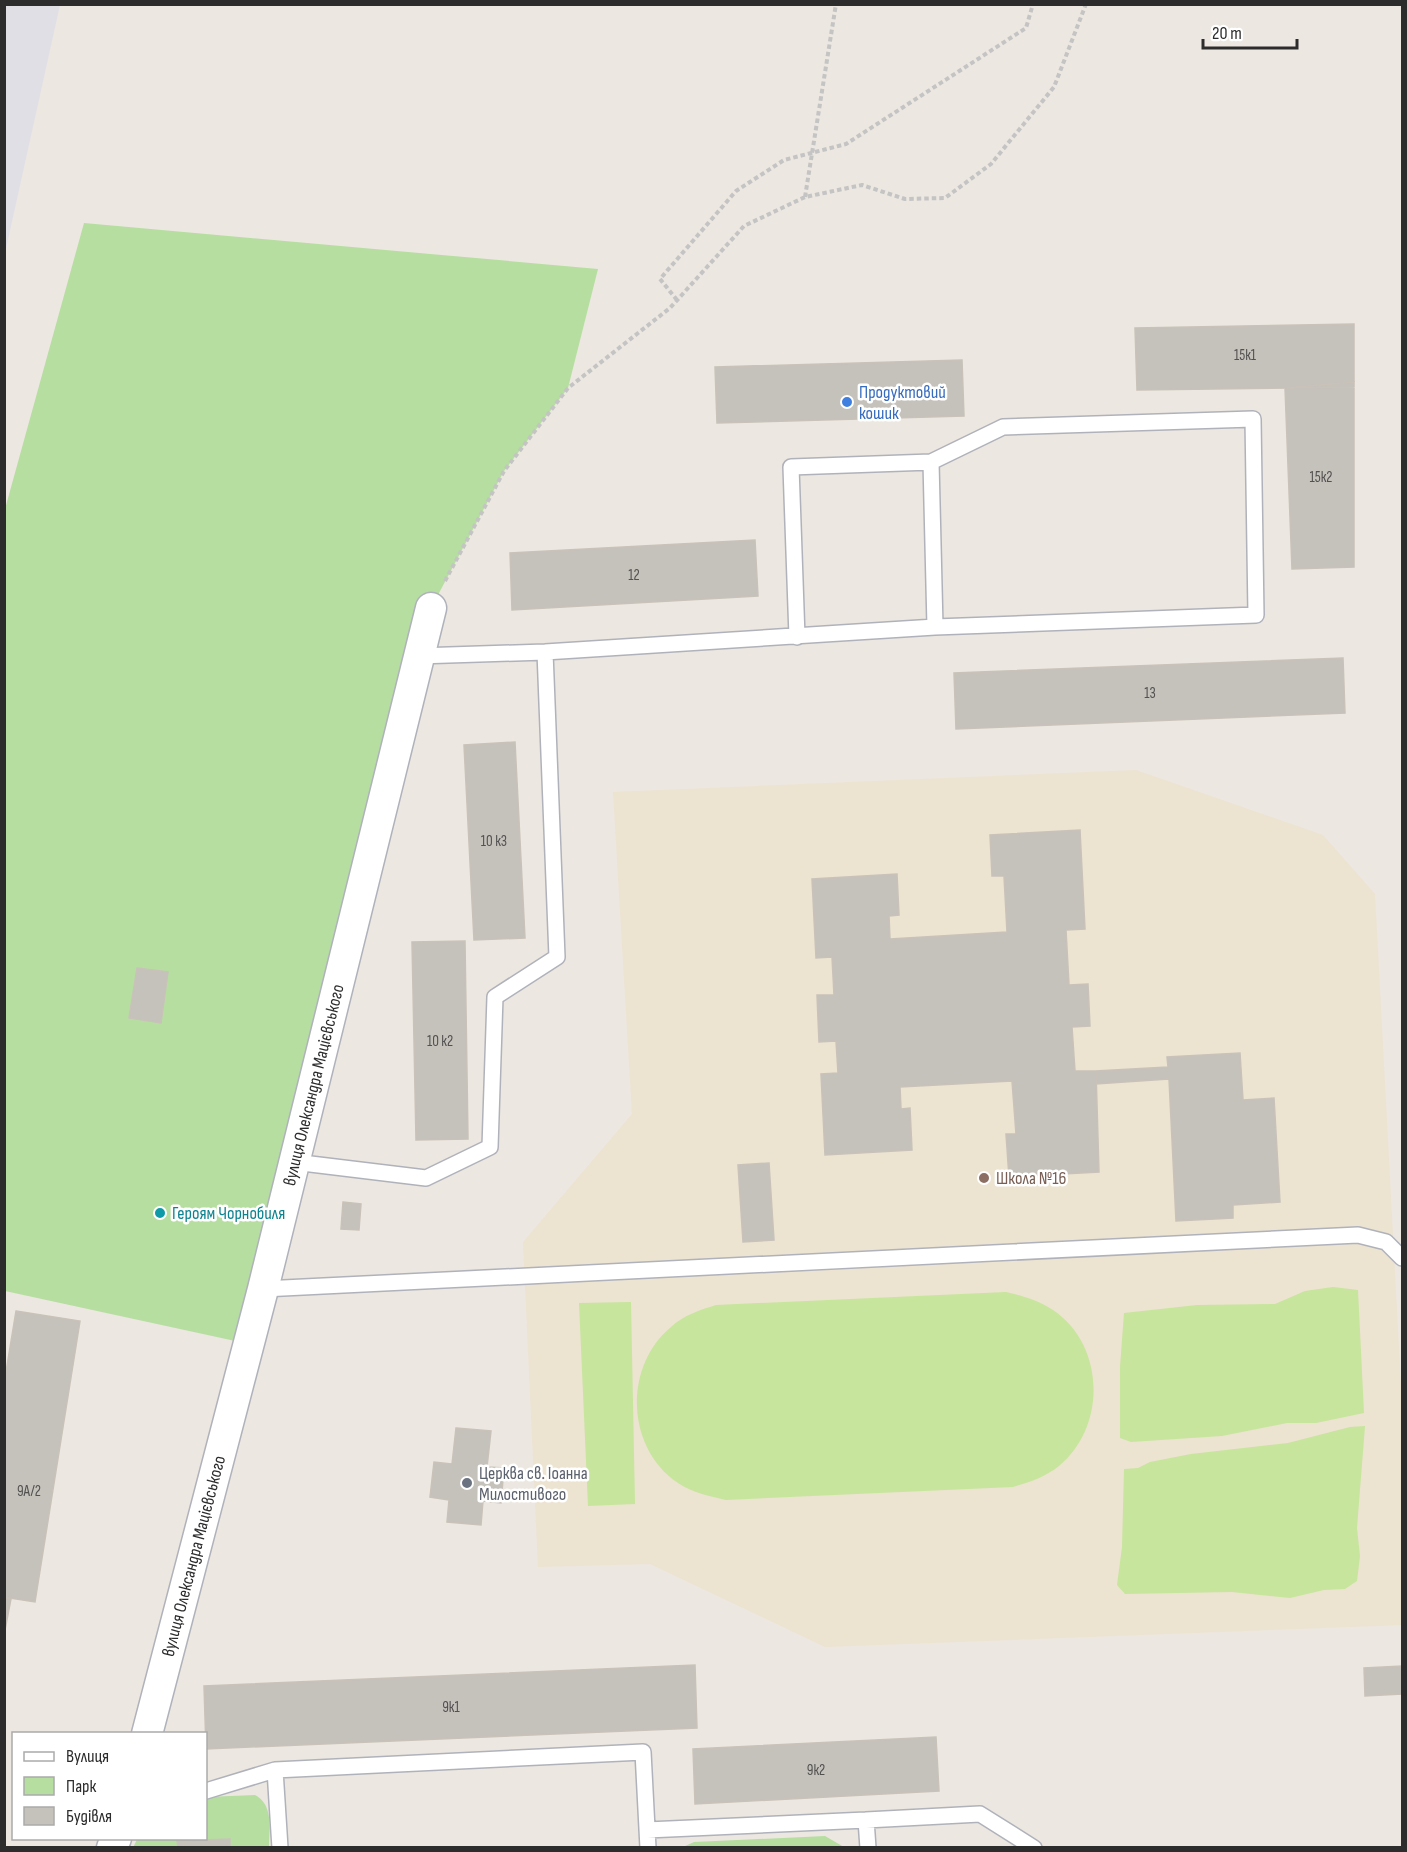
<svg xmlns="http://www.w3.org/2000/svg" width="1407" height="1852" viewBox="0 0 1407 1852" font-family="'Sofia Sans Condensed',sans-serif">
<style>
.industrial{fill:#e1dfe6}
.education{fill:#ece3d1}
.green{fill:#b6dea1}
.pitch{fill:#c7e59d}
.building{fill:#c5c1bb;stroke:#c8c2b9;stroke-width:1.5}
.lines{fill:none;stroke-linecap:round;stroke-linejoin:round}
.service-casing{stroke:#b0b2bb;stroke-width:18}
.minor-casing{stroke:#b0b2bb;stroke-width:33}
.path{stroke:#c4c4c4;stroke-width:4;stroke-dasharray:4.5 3;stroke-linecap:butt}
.service{stroke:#fff;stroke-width:15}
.minor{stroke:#fff;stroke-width:30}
.shop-dot{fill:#3f7fe0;stroke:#fff;stroke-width:2}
.education-dot{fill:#8d6e63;stroke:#fff;stroke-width:2}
.culture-dot{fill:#0f9aa8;stroke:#fff;stroke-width:2}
.worship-dot{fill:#6b7280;stroke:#fff;stroke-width:2}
.labels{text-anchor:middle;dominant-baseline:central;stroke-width:5;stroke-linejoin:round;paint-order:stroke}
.number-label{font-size:15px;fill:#525150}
.shop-label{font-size:18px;fill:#366cbe;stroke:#fff;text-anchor:start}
.street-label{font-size:18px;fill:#2c2c2c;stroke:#fff}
.education-label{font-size:18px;fill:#785e54;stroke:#fff;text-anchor:start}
.culture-label{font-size:18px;fill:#0d838f;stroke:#fff;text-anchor:start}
.worship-label{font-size:18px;fill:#5b616d;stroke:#fff;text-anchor:start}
</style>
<rect width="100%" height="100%" fill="#ece7e0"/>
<path class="industrial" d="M5,4L60,5L5,253L4,5Z"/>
<path class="education" d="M1136,770L1323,835L1375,894L1402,1406V1625L825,1647L650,1564L538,1567L523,1242L632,1114L613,792Z"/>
<path class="green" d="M84,223L598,269L568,388L504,471L431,608L249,1344L5,1291V509Z
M255,1795C274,1805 269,1829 269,1847H230L229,1839L178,1841V1847L133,1848L137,1839L206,1838V1797Z
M825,1836L844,1847H683L694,1842Z"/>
<path class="pitch" d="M1333,1287L1358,1290L1364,1413L1316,1423H1287L1222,1436L1131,1442L1120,1438V1367L1124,1313L1197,1305L1275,1304L1305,1291Z
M1006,1292C1022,1296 1038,1300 1053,1310C1105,1345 1107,1426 1059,1466C1045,1477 1030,1482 1013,1487L726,1500C709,1496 693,1493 678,1483C626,1448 623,1367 671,1327C684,1315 700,1310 716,1305Z
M631,1302L635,1504L588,1506L579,1303Z
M1365,1426L1357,1528L1360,1556L1357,1581L1345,1589L1324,1590L1290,1598L1232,1592L1125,1594L1117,1585L1122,1547L1124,1469L1138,1468L1150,1462L1191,1454L1288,1443L1350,1427Z"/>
<path class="building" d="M1354,324V387L1137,390L1135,328Z
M962,360L964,416L717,423L715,367Z
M1354,382V567L1292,569L1285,388Z
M755,540L758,596L512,610L510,553Z
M1343,658L1345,713L956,729L954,673Z
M515,742L525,938L474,940L464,745Z
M1080,830L1085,929L1066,930L1069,985L1088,984L1090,1026L1072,1027L1075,1071H1096L1099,1172L1009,1177L1006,1134H1016L1012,1081L900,1087L901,1109L910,1108L912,1150L825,1155L821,1074L838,1073L836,1041L819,1042L817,995H834L832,957L816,958L812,879L897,874L899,915L889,916L890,939L1007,932L1004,876H992L990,835Z
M465,941L468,1139L416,1140L412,942Z
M137,968L168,972L161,1023L129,1018Z
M1240,1053L1243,1100L1274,1098L1280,1202L1233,1205V1218L1176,1221L1169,1079L1096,1084V1071L1168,1067L1167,1057Z
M769,1163L774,1240L743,1242L738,1165Z
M343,1202L361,1204L359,1230L341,1229Z
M16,1311L80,1321L35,1602L4,1597V1384Z
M456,1428L491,1431L487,1467L504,1468L501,1503L483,1501L481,1525L447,1522L449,1500L430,1497L434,1462L452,1464Z
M4,1598L11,1599L4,1635Z
M695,1665L697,1728L206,1749L204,1686Z
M1402,1666V1694L1365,1696L1364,1668Z
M936,1737L939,1791L695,1804L693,1749Z
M230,1839V1848H178L177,1841Z"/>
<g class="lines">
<defs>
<path id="service" d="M797,637L791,467L931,462
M418,656L545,652L935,627L1256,615L1253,419L1003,427L931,462L935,627
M294,1162L426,1178L490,1147L495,997L557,957L545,652
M263,1289L1358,1235L1386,1242L1402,1258
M275,1770L280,1848
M206,1791L275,1770L643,1752L648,1848
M647,1830L866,1820
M868,1848L866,1820L980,1814L1034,1848"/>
<g id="minor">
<path id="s1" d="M147,1734L263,1289L431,608"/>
<path d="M112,1848L116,1838"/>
</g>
</defs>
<use href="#service" class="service-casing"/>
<use href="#minor" class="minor-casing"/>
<path class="path" d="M805,197L836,4
M677,300L660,279L736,191L784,160L846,144L1026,28L1033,4
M445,581L504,471L568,388L670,308L744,226L805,197L862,185L905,199L945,198L991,164L1054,87L1086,4"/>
<use href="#service" class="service"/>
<use href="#minor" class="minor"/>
</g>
<circle class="shop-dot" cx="847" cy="402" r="6"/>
<circle class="education-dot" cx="984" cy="1178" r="6"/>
<circle class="culture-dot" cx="160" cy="1213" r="6"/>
<circle class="worship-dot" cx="467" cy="1483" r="6"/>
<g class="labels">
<g class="number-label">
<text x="1245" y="355">15к1</text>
<text x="1321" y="477">15к2</text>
<text x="634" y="575">12</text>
<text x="1150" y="693">13</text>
<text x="494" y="841">10 к3</text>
<text x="440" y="1041">10 к2</text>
<text x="29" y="1491">9А/2</text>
<text x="451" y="1707">9к1</text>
<text x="816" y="1770">9к2</text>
</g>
<g class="shop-label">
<text x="859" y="392">Продуктовий<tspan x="859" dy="21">кошик</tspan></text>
</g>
<g class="street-label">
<text stroke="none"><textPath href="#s1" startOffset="670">вулиця Олександра Мацієвського</textPath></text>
<text stroke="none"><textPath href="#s1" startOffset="184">вулиця Олександра Мацієвського</textPath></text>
</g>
<g class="education-label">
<text x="996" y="1178">Школа №16</text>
</g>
<g class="culture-label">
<text x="172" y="1213">Героям Чорнобиля</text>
</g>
<g class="worship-label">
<text x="479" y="1473">Церква св. Іоанна<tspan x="479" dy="21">Милостивого</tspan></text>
</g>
</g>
<rect width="1407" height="1852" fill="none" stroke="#2c2c2c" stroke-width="12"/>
<rect x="12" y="1732" width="195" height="108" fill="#ffffff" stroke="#ababab" stroke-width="1.5"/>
<rect x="24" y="1752" width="30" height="9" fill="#ffffff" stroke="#ababab" stroke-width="1.5"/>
<text x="66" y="1762" font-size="18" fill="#2c2c2c">Вулиця</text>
<rect x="24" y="1777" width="30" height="18" fill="#b6dea1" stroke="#ababab" stroke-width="1.5"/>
<text x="66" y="1792" font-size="18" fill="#2c2c2c">Парк</text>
<rect x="24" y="1807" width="30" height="18" fill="#c5c1bb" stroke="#ababab" stroke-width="1.5"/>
<text x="66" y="1822" font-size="18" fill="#2c2c2c">Будівля</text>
<path d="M1203 39v9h94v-9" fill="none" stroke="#2c2c2c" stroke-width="3"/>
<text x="1212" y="39" font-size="18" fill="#2c2c2c" stroke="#ffffff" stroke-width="4.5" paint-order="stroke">20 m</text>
</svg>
